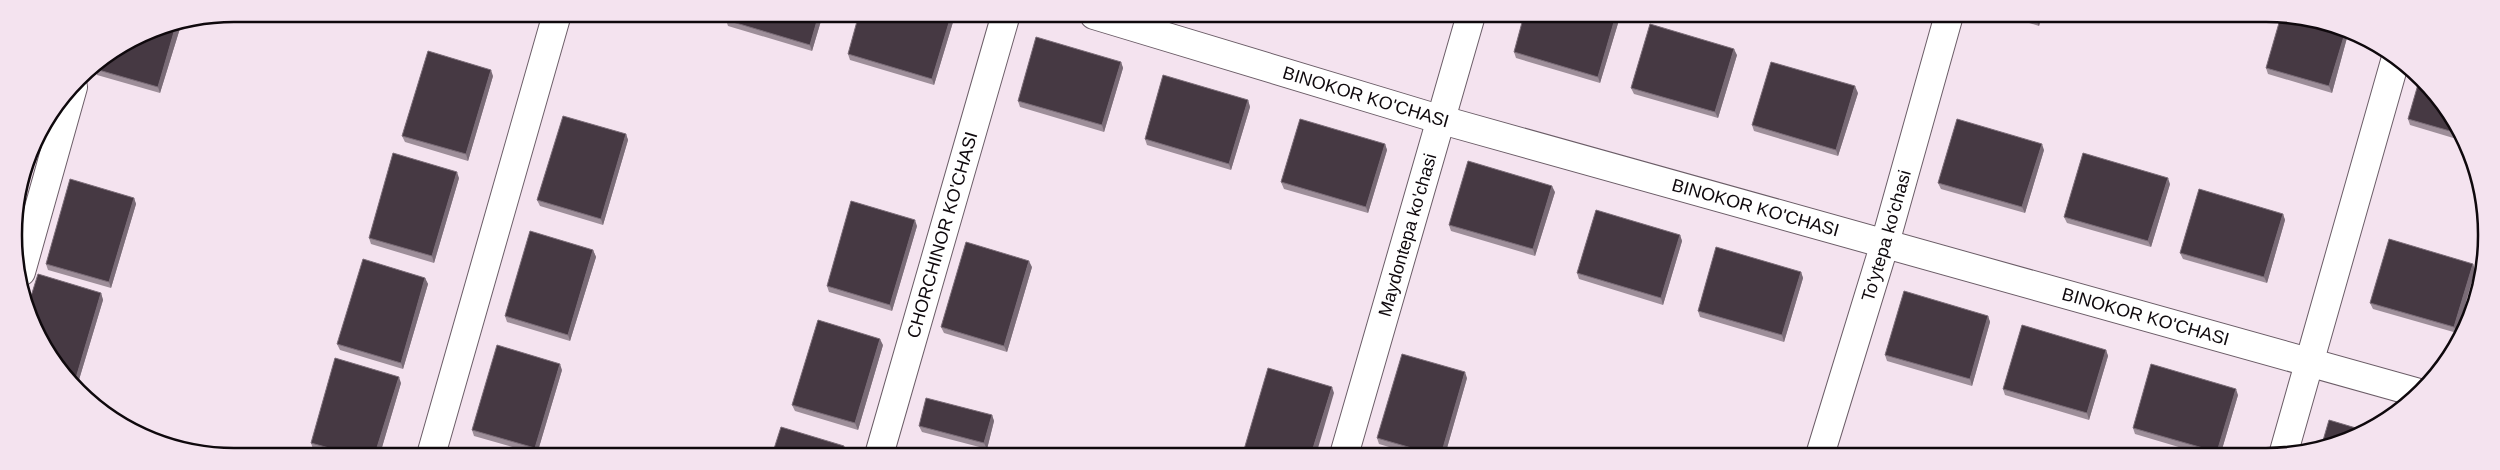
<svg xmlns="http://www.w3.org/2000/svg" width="2500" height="470" viewBox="0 0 2500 470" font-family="Helvetica,sans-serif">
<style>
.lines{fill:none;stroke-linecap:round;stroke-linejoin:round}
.street-casing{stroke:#6b5d67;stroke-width:30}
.street{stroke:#fff;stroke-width:28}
.wall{fill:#9d8e99}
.shaded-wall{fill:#7a6c77}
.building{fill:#463943;stroke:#7a6c77}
.labels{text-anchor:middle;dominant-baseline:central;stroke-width:5;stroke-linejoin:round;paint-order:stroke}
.street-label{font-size:18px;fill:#0f090d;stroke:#f4e3ef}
.rim{fill:none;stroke:#0f090d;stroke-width:2.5}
</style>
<rect width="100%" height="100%" fill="#f4e3ef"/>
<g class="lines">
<defs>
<g id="street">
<path id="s1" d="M1094,15L1442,120L2419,393"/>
<path d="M21,272L73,87"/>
<path d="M431,455L557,14"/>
<path id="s2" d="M879,455L1006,14"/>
<path id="s3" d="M1344,455L1471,15"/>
<path id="s4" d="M1820,455L1885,243L1949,15"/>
<path d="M2283,455L2395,61"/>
</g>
</defs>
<use href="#street" class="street-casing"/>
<use href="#street" class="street"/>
</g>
<path class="wall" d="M669,14H689L687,20Z
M727,14H823L812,51L728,26L726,20Z
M2003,15H2042L2039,26Z
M951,16L953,22L934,85L850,60L848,54Z
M1619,20L1600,83L1516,58L1514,52Z
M181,25L160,93L97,75L95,69L151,30Z
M2348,34L2332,93L2268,74L2266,68Z
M1737,55L1718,118L1634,94L1631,88Z
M1121,62L1123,68L1104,132L1020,107L1018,101Z
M493,76L468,161L405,142L402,136Z
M1858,93L1838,156L1754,131L1752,125Z
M1248,100L1250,107L1231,170L1147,145L1145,139Z
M2440,100L2460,140L2410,125L2408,119Z
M626,134L628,140L603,225L540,206L537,200Z
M1385,144L1387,150L1368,213L1284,189L1281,182Z
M2044,150L2025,213L1941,189L1938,183Z
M459,178L434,263L371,244L369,238Z
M2170,184L2151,247L2067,223L2064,217Z
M1555,192L1535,256L1451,231L1449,225Z
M134,198L136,204L111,288L48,270L46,264Z
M2283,214L2285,220L2267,283L2183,259L2180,253Z
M917,226L892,311L829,292L827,286Z
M1680,235L1682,241L1663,305L1579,279L1577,273Z
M593,250L596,257L570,341L507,322L505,316Z
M2473,264L2475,270L2457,333L2373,309L2370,303Z
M1032,267L1007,352L944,333L941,327Z
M1801,272L1803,278L1784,342L1700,317L1698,311Z
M425,278L428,284L403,369L340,350L337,344Z
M101,293L103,300L78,383L81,389L68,381L27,309Z
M1988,316L1990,322L1972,386L1887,361L1885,355Z
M883,345L858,430L795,411L792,405Z
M2106,350L2108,356L2089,420L2005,395L2003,389Z
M562,370L537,454L474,436L472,430Z
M1467,378L1445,455H1416L1379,444L1377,438Z
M401,383L380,454H332L313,449L311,443Z
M2238,395L2220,456H2209L2135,434L2133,428Z
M992,415L994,421L987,449L922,432L919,426Z"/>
<path class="shaded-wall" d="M685,14H689L687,20Z
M819,14H823L812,51L810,45Z
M1616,15H1617L1619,20L1600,83L1598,77Z
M2038,15H2042L2039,26L2036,20Z
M951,16L953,22L934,85L932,79Z
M176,25H181L160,93L158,87Z
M2345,33L2348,34L2332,93L2329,86Z
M1734,49L1737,55L1718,118L1715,112Z
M1121,62L1123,68L1104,132L1102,125Z
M491,70L493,76L468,161L466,154Z
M1855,86L1858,93L1838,156L1836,150Z
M1248,100L1250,107L1231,170L1229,164Z
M626,134L628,140L603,225L601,219Z
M1385,144L1387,150L1368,213L1366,207Z
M2042,144L2044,150L2025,213L2022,207Z
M457,172L459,178L434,263L432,256Z
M2168,178L2170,184L2151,247L2148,241Z
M1552,186L1555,192L1535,256L1533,249Z
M134,198L136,204L111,288L109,282Z
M2283,214L2285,220L2267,283L2264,277Z
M915,220L917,226L892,311L890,305Z
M1680,235L1682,241L1663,305L1661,298Z
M593,250L596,257L570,341L568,335Z
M1029,261L1032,267L1007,352L1004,346Z
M2473,264L2475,270L2457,333L2454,327Z
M1801,272L1803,278L1784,342L1782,335Z
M425,278L428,284L403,369L401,363Z
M101,293L103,300L78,383L80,390L77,388L78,384L76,378Z
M1988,316L1990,322L1972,386L1970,379Z
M880,339L883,345L858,430L855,423Z
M2106,350L2108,356L2089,420L2087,413Z
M560,364L562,370L537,454L535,448Z
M1465,372L1467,378L1445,455H1441Z
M399,377L401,383L380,454H375Z
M1332,387L1334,393L1316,455H1311Z
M2236,389L2238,395L2220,456H2218L2217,452Z
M992,415L994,421L987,449L984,443Z
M844,446L847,452L846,455H842Z"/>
<path class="building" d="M727,14H819L810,45L726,20Z
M859,14H947L951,16L932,79L848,54Z
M1524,15H1616L1598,77L1514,52Z
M2022,15H2038L2036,20Z
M2281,16H2294L2345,33L2329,86L2266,68Z
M1650,24L1734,49L1715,112L1631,88Z
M176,25L158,87L95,69V67L151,30Z
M1036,37L1121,62L1102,125L1018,101Z
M428,51L491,70L466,154L402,136Z
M1771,62L1855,86L1836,150L1752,125Z
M1163,75L1248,100L1229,164L1145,139Z
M2419,81L2440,100L2457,133L2408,119Z
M563,116L626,134L601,219L537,200Z
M1300,119L1385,144L1366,207L1281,182Z
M1957,119L2042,144L2022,207L1938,183Z
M393,153L457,172L432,256L369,238Z
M2083,153L2168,178L2148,241L2064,217Z
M1468,161L1552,186L1533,249L1449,225Z
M70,179L134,198L109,282L46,264Z
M2199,189L2283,214L2264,277L2180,253Z
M851,201L915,220L890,305L827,286Z
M1596,210L1680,235L1661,298L1577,273Z
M530,231L593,250L568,335L505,316Z
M2389,239L2473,264L2454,327L2370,303Z
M966,242L1029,261L1004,346L941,327Z
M1716,247L1801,272L1782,335L1698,311Z
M363,259L425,278L401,363L337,344Z
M38,274L101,293L76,378L65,375L27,309Z
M1904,291L1988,316L1970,379L1885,355Z
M818,320L880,339L855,423L792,405Z
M2022,325L2106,350L2087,413L2003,389Z
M497,345L560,364L535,448L472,430Z
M1402,354L1465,372L1441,455H1436L1377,438Z
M335,358L399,377L375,454H351L311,443Z
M2151,364L2236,389L2217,452L2133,428Z
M1268,368L1332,387L1311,455H1250L1243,453Z
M68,380L78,383L77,388L68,381Z
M926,398L992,415L984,443L919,426Z
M2329,420L2366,431L2363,434L2322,444Z
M781,427L844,446L842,455H772Z
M911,448L933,455H909Z
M311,451L322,454H310Z"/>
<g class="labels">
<g class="street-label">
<text stroke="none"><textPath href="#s1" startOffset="284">BINOKOR KO'CHASI</textPath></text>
<text stroke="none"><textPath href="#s1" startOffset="689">BINOKOR KO'CHASI</textPath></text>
<text stroke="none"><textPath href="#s2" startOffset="229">CHORCHINOR KO'CHASI</textPath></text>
<text stroke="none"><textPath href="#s3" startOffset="229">Maydontepa ko'chasi</textPath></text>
<text stroke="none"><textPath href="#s4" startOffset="229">To'ytepa ko'chasi</textPath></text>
<text stroke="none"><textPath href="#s1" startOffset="1094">BINOKOR KO'CHASI</textPath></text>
</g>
</g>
<path d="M0 0H2500V470H0ZM234 22H2266A212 212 0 0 1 2478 234V236A212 212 0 0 1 2266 448H234A212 212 0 0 1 22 236V234A212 212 0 0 1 234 22Z" fill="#f4e3ef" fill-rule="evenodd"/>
<path class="rim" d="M234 22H2266A212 212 0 0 1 2478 234V236A212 212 0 0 1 2266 448H234A212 212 0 0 1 22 236V234A212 212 0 0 1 234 22Z"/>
</svg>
